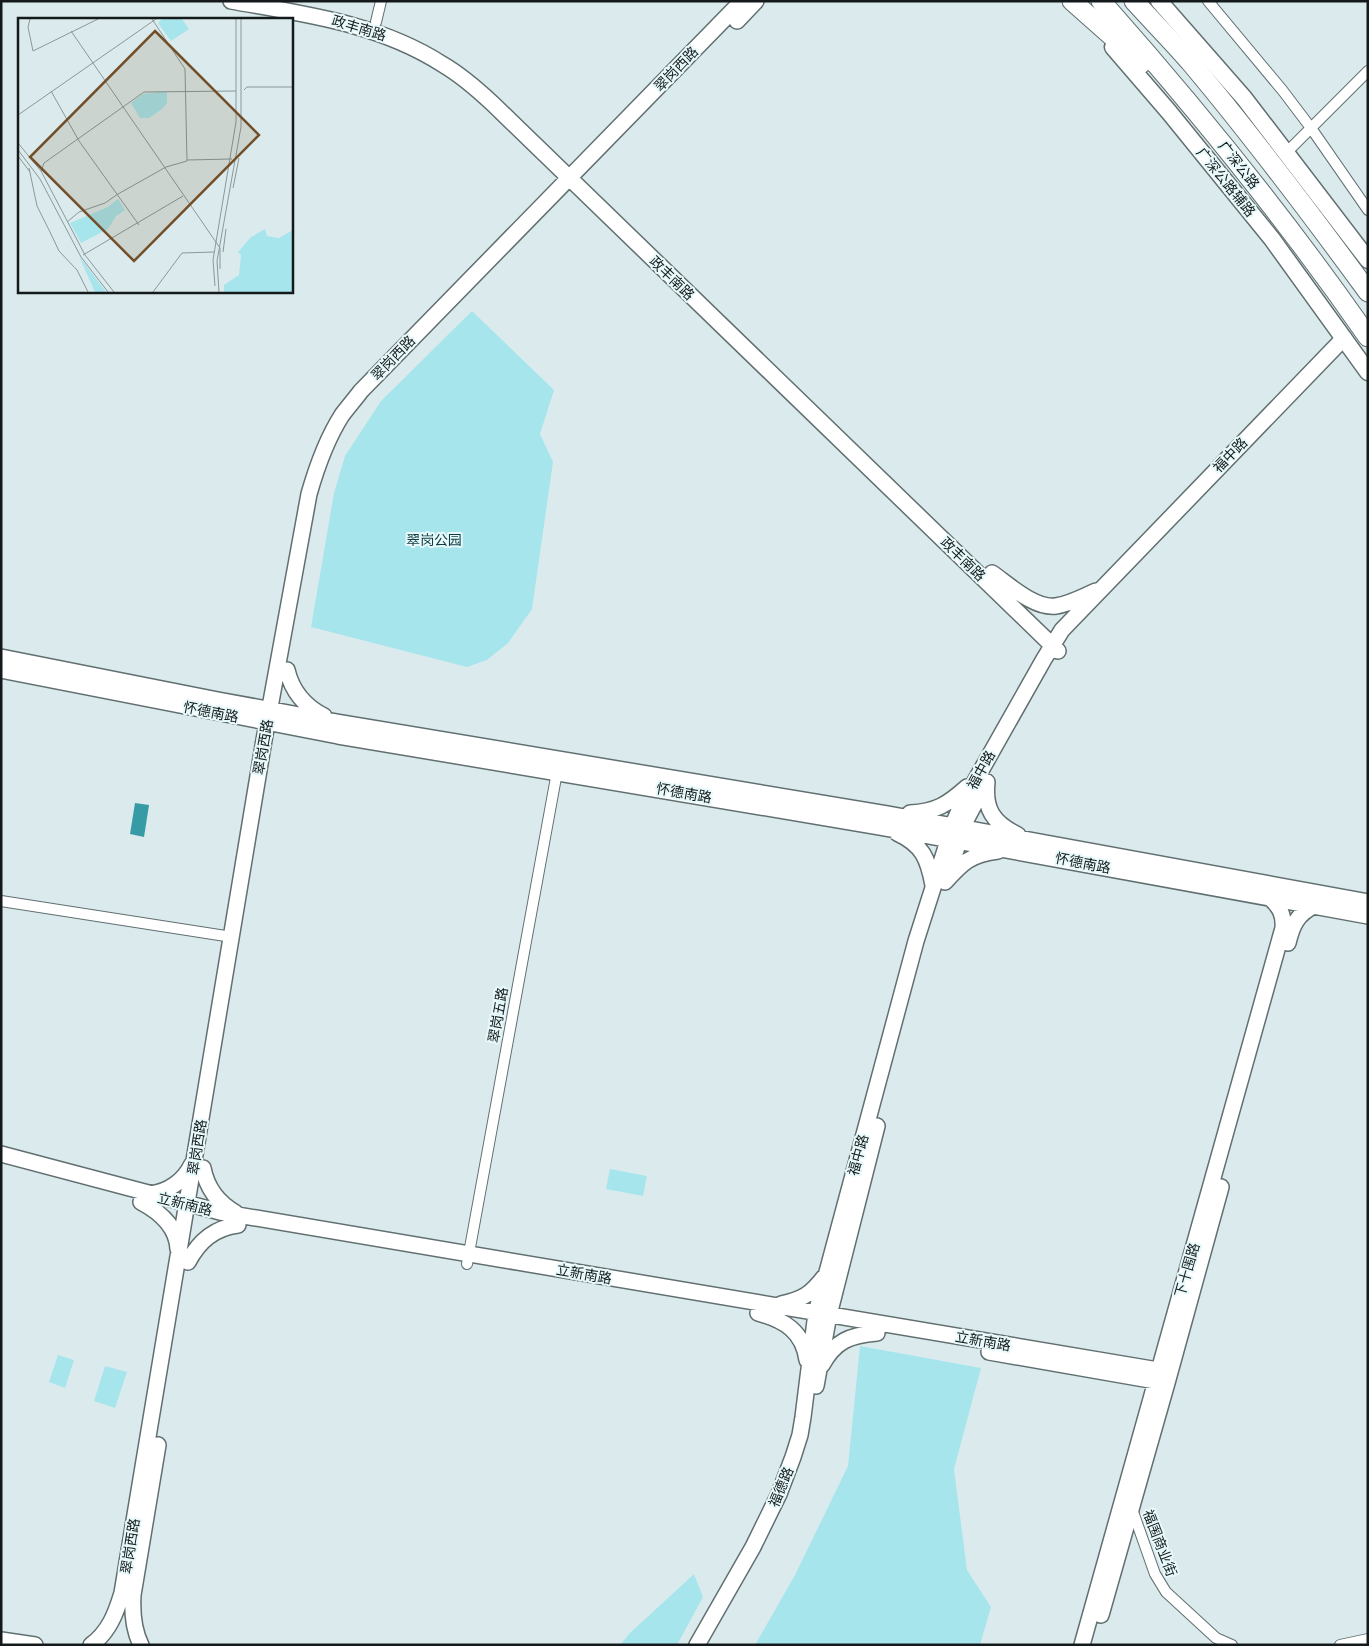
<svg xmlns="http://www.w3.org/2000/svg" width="1369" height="1646" viewBox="0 0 1369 1646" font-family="Roboto,'Noto Sans SC',sans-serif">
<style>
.green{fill:#a7e5ed}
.water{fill:#379ba6}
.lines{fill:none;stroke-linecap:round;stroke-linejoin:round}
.street-casing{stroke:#616f71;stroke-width:12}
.secondary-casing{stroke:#616f71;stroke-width:18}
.primary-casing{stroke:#616f71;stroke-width:19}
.highway-casing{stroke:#616f71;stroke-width:21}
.street{stroke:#fff;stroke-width:10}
.secondary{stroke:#fff;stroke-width:15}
.primary{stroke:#fff;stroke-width:16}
.highway{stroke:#fff;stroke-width:19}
.labels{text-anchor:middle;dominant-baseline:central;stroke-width:4;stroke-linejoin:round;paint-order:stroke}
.street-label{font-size:14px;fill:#141a1b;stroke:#e8f9fb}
.park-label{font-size:14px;fill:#0e3c41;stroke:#e8f9fb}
.inset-road{fill:none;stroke:#8b9799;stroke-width:1}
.view{fill:#734f29;fill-opacity:0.15;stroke:#734f29;stroke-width:2.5}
.inset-edge{fill:none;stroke:#141a1b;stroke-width:2.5}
</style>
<rect width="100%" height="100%" fill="#dbebed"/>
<path class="green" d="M472,311L554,390L540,434L553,462L532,609L508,643L487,660L467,667L311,627L334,493L345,456L381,401Z
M610,1169L647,1176L643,1196L606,1189Z
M860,1346L981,1368L954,1469L967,1570L991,1607L980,1645H755L795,1575L848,1466Z
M58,1355L74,1360L65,1388L49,1382Z
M105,1366L127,1372L115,1408L94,1401Z
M694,1574L703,1597L677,1645H620L630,1633Z"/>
<path class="water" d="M135,803L149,805L144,837L130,834Z"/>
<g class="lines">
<defs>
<path id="street" d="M1208,1L1283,91L1311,128L1368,210
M376,22L381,1
M1287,152L1368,71
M1,901L232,937
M467,1264L557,772
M1132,1509L1155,1574L1166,1592L1216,1638L1232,1645
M1340,1645L1368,1639"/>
<path id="secondary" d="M231,1C303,14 378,23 442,64C461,75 477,89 493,104L1058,651
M737,21L756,1
M992,573C1009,585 1035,609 1056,606C1070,604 1084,596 1096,591
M1,657L218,700L337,722L887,814L1368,902
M1,670L338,736L880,827L1368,916
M287,670C292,691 304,706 324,716
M987,782C984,809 993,823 1018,835
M910,813C936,812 948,804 967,787
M897,833C923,845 928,859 933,885
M951,866L965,822L982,790
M945,882C962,863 971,854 998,851
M1288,943C1292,926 1297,914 1314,906
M1,1154L220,1212L1170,1372
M203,1168C207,1189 218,1203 236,1213
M150,1194C168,1192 184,1181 192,1164
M141,1202C160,1212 177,1227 178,1249
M188,1262C199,1241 214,1228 238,1225
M781,1304C803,1299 810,1295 824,1277
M758,1313C784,1320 803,1331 807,1360
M989,1352L1167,1383
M822,1365C835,1341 850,1335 877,1333
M816,1386L829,1315L877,1126
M1101,1615L1167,1383L1221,1187
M1,1640L35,1645
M91,1645C109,1632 116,1613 122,1593L264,740L309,494C317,466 326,440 342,415C348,407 355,399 361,391L742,1
M141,1645C133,1629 132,1613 133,1595L158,1445
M697,1645L753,1547L779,1494L793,1457L800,1435L803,1417L816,1313L916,941L954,822L961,806L1044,659L1062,630L1344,338
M1082,1645L1283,928C1284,915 1280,907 1270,898"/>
<path id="primary" d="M1159,1L1244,98L1368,260
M1113,47L1169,112L1272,239L1368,372"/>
<path id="highway" d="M1072,1L1142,63
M1101,1C1196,108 1286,219 1368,337
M1134,1C1153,22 1173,42 1191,63C1253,137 1311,214 1368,292"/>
</defs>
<use href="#street" class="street-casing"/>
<use href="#secondary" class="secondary-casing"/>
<use href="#primary" class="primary-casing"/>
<use href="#highway" class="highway-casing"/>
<use href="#street" class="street"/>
<use href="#secondary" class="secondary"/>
<use href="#primary" class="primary"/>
<use href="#highway" class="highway"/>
</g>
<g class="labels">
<g class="street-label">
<text transform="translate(359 28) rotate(17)">政丰南路</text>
<text transform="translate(676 69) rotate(-46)">翠岗西路</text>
<text transform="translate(1239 165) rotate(52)">广深公路</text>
<text transform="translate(1226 182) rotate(51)">广深公路辅路</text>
<text transform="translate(672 278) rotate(44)">政丰南路</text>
<text transform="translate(393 358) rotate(-46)">翠岗西路</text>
<text transform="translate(1230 455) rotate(-46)">福中路</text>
<text transform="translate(963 559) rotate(44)">政丰南路</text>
<text transform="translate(211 712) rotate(11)">怀德南路</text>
<text transform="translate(263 747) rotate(-80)">翠岗西路</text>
<text transform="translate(981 770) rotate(-61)">福中路</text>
<text transform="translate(684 793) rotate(10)">怀德南路</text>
<text transform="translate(1083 863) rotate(11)">怀德南路</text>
<text transform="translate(498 1015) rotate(-80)">翠岗五路</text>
<text transform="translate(197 1147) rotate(-81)">翠岗西路</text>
<text transform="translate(858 1155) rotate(-75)">福中路</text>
<text transform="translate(185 1204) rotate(14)">立新南路</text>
<text transform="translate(1187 1270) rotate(-74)">下十围路</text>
<text transform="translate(584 1274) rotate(10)">立新南路</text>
<text transform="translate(983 1341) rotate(10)">立新南路</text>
<text transform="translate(781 1487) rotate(-67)">福德路</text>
<text transform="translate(1160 1543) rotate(69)">福围商业街</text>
<text transform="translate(130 1546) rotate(-81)">翠岗西路</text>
</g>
<g class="park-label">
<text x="434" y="540">翠岗公园</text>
</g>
</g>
<g transform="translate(18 18)">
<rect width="275" height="275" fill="#dbebed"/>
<path d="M144,1H164L171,11L153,23L140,5ZM149,73V85L144,91L131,100H122L113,85L125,76ZM100,181L107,192L98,198L90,211L63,225L52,205L90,189ZM247,211L249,218L261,220L275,212V274H206V267L221,257L223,237L220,234L233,219ZM61,238L88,274H77Z" fill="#a7e5ed"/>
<path class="inset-road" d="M12,1L10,9L15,33L80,1M53,13L202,230V251M226,72L229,69H275M33,73L61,123L121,207M0,97L138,1M0,125L23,153L67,237L96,274M0,132L22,161L63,239L90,274M0,138L12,154M169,142L214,141M11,150L19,188L32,214L41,233L59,252L70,274M23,153L26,145L126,74L218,73M215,170L221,140M100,176L148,149L169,143L167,51L134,1M49,204L61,194L87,185L100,176M205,234L208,211M65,237L165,178M197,268L195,242L218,104V1M135,274L164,235L196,234M201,274L199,243L223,109V1"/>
<path class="view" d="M137,13L241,117L116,243L12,139Z"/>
<rect width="275" height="275" class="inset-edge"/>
</g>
<rect width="1369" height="1646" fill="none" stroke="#141a1b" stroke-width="5"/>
</svg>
